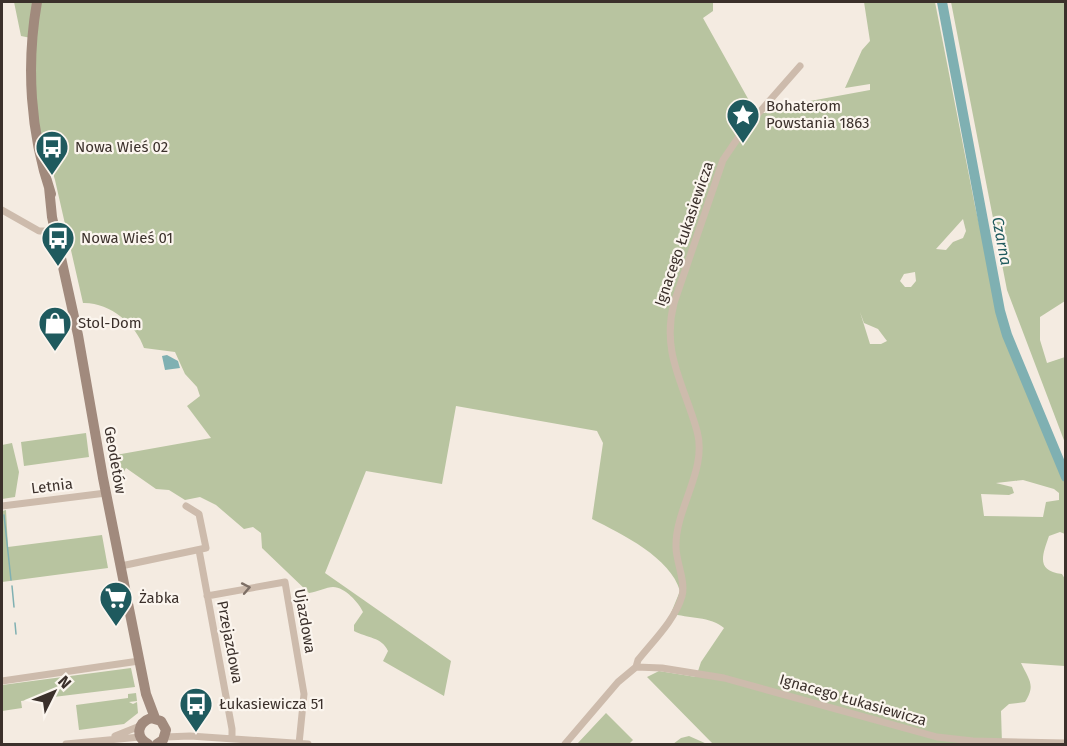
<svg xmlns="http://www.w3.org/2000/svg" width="1067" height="746" viewBox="0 0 1067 746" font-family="'Fira Sans',sans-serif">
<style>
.green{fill:#b8c4a0;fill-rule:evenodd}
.water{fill:#7fb0b2}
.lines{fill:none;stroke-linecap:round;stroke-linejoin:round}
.stream{stroke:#7fb0b2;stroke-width:1.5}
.river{stroke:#7fb0b2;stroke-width:10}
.street{stroke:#cdbbac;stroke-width:7}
.secondary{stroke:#a18a7d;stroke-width:10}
.oneway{stroke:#7d6f65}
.labels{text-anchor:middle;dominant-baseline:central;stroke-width:4.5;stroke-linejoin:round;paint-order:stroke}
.poi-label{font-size:15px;fill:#3b302b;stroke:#fbf5ee;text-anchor:start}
.street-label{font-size:15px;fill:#3b302b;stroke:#fbf5ee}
.water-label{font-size:16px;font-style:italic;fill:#1f5a5e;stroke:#fbf5ee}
</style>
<rect width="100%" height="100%" fill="#f4ebe1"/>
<path class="green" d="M14,2H713V11L703,18L756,113H765L772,108L870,90V84L845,88L862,50L870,41L864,2H935L975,206L1005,336L1016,356L1065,482V534L1060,532L1049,536C1042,556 1036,571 1062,574L1065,579V666L1021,663C1029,680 1036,685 1025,702L1009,704L1001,711L1002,744H713L647,677L659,671L696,677L701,662L724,628C711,616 688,619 671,613L680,591C671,558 622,534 592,519L603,443L597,431L456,406L442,484L366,471L325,573L451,661L444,696L383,661L388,651C382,637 367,638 354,631V625L363,612C359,603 345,587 333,587C327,587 316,592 309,593L262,548L261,533L253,527L244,529L216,505L200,497L185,500L169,490L156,489L126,468L116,486L110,456L211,438L187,406L200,396L197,387L185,374L175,352L144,348C136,324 109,302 83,303L55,180L33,108L31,38L21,36ZM963,219L966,231L963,238L953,242L946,250L936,249ZM915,272L916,281L911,287H905L900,281L904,274ZM860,312L864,323L878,329L887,341L881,344H870ZM1023,480L1054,489L1059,493V500L1046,502L1043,517L984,516L981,494L1009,495L1014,493L1012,487L996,483Z
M951,2H1065V301L1040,317V340L1047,363L1065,357V443L1007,290Z
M86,433L89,457L24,466L21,442Z
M12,443L19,472L15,497L2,499V445Z
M6,510L8,547L102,535L108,568L2,582V511Z
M131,668L135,687L21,701L22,708L2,711V685Z
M136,693L137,701L129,702L133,704L137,702L138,713L124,724L79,730L76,705L128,698V694Z
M606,713L633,740L629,744H577Z
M689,736L707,744H673L681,738Z"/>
<path class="water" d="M167,355L178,361L180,368L165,370L162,356Z"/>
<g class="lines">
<path class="stream" d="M2,494V495
M4,515L11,580
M12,586L14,607
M15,623L16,634"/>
<path class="river" d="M942,2L1000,311L1007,335L1066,477"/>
<path class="street" d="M2,210L39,231H56
M2,506L106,493
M199,550L232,729V739
M121,566L206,548L199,514L186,506
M207,596L285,582L304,694L299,744
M636,667L638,660C653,641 675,620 682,596C686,581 676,562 676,547C675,508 708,470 697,431C684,384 661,353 674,303L723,160L742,132L800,66
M2,681L139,661
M115,736L140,726
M165,737L190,736L308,744
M66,744L140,737
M565,744L618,682L636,667L662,668L724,678L937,737L973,741L1066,743"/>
<path class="secondary" d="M37,2C26,65 30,132 51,194
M49,187L52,217L78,335L103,478L146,694L155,718
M148,744C135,737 137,723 151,718L161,721L166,730L163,740L157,744"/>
</g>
<defs><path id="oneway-chevron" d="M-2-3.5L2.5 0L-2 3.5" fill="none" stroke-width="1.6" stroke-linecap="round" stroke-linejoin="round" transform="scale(1.5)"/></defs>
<use class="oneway" href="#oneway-chevron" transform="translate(246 588) rotate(-11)"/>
<defs>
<symbol id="sight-pin" viewBox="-11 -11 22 30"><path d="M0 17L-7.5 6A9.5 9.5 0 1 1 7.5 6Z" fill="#1f5a5e" stroke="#fbf5ee"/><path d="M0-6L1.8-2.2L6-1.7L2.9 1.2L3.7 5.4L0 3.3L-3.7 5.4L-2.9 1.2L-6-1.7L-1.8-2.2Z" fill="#fff"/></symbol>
<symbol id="bus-pin" viewBox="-11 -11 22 30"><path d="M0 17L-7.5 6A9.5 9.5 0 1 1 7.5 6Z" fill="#1f5a5e" stroke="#fbf5ee"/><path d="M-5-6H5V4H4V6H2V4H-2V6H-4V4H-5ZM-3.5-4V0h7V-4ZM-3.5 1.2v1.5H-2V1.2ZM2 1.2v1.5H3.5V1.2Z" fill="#fff"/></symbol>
<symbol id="shop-pin" viewBox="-11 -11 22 30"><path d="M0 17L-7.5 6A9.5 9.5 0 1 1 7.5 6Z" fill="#1f5a5e" stroke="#fbf5ee"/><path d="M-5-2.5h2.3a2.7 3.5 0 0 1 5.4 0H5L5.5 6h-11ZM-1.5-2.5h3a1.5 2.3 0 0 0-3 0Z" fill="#fff"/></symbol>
<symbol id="supermarket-pin" viewBox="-11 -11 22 30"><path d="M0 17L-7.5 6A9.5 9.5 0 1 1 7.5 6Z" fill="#1f5a5e" stroke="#fbf5ee"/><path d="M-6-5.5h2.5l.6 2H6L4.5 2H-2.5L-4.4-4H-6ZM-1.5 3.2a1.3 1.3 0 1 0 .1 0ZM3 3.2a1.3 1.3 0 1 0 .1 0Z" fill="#fff"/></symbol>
</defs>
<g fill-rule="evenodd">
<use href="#sight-pin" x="724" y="96" width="38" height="52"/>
<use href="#bus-pin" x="33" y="128" width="38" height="52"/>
<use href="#bus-pin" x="39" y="219" width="38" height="52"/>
<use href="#shop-pin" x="36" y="304" width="38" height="52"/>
<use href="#supermarket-pin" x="97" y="579" width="38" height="52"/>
<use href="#bus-pin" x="177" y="685" width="38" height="52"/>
</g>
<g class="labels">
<g class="poi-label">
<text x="766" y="106">Bohaterom<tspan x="766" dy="17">Powstania 1863</tspan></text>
<text x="75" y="147">Nowa Wieś 02</text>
<text x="81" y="238">Nowa Wieś 01</text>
<text x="78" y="323">Stol-Dom</text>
<text x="139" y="598">Żabka</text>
<text x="219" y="704">Łukasiewicza 51</text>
</g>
<g class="street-label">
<text transform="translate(684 234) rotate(-71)">Ignacego Łukasiewicza</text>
<text transform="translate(115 460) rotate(80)">Geodetów</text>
<text transform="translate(52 486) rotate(-7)">Letnia</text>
<text transform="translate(305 621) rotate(80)">Ujazdowa</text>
<text transform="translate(230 642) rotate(79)">Przejazdowa</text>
<text transform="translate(853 700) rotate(16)">Ignacego Łukasiewicza</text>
</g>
<g class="water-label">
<text transform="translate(1002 241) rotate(79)">Czarna</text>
</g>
</g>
<rect width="1067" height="746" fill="none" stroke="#3b302b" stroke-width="6"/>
<g transform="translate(54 692) rotate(47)" stroke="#fbf5ee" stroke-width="4.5" paint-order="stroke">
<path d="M0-4.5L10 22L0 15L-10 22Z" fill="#3b302b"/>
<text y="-9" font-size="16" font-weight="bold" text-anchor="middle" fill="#3b302b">N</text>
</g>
</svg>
